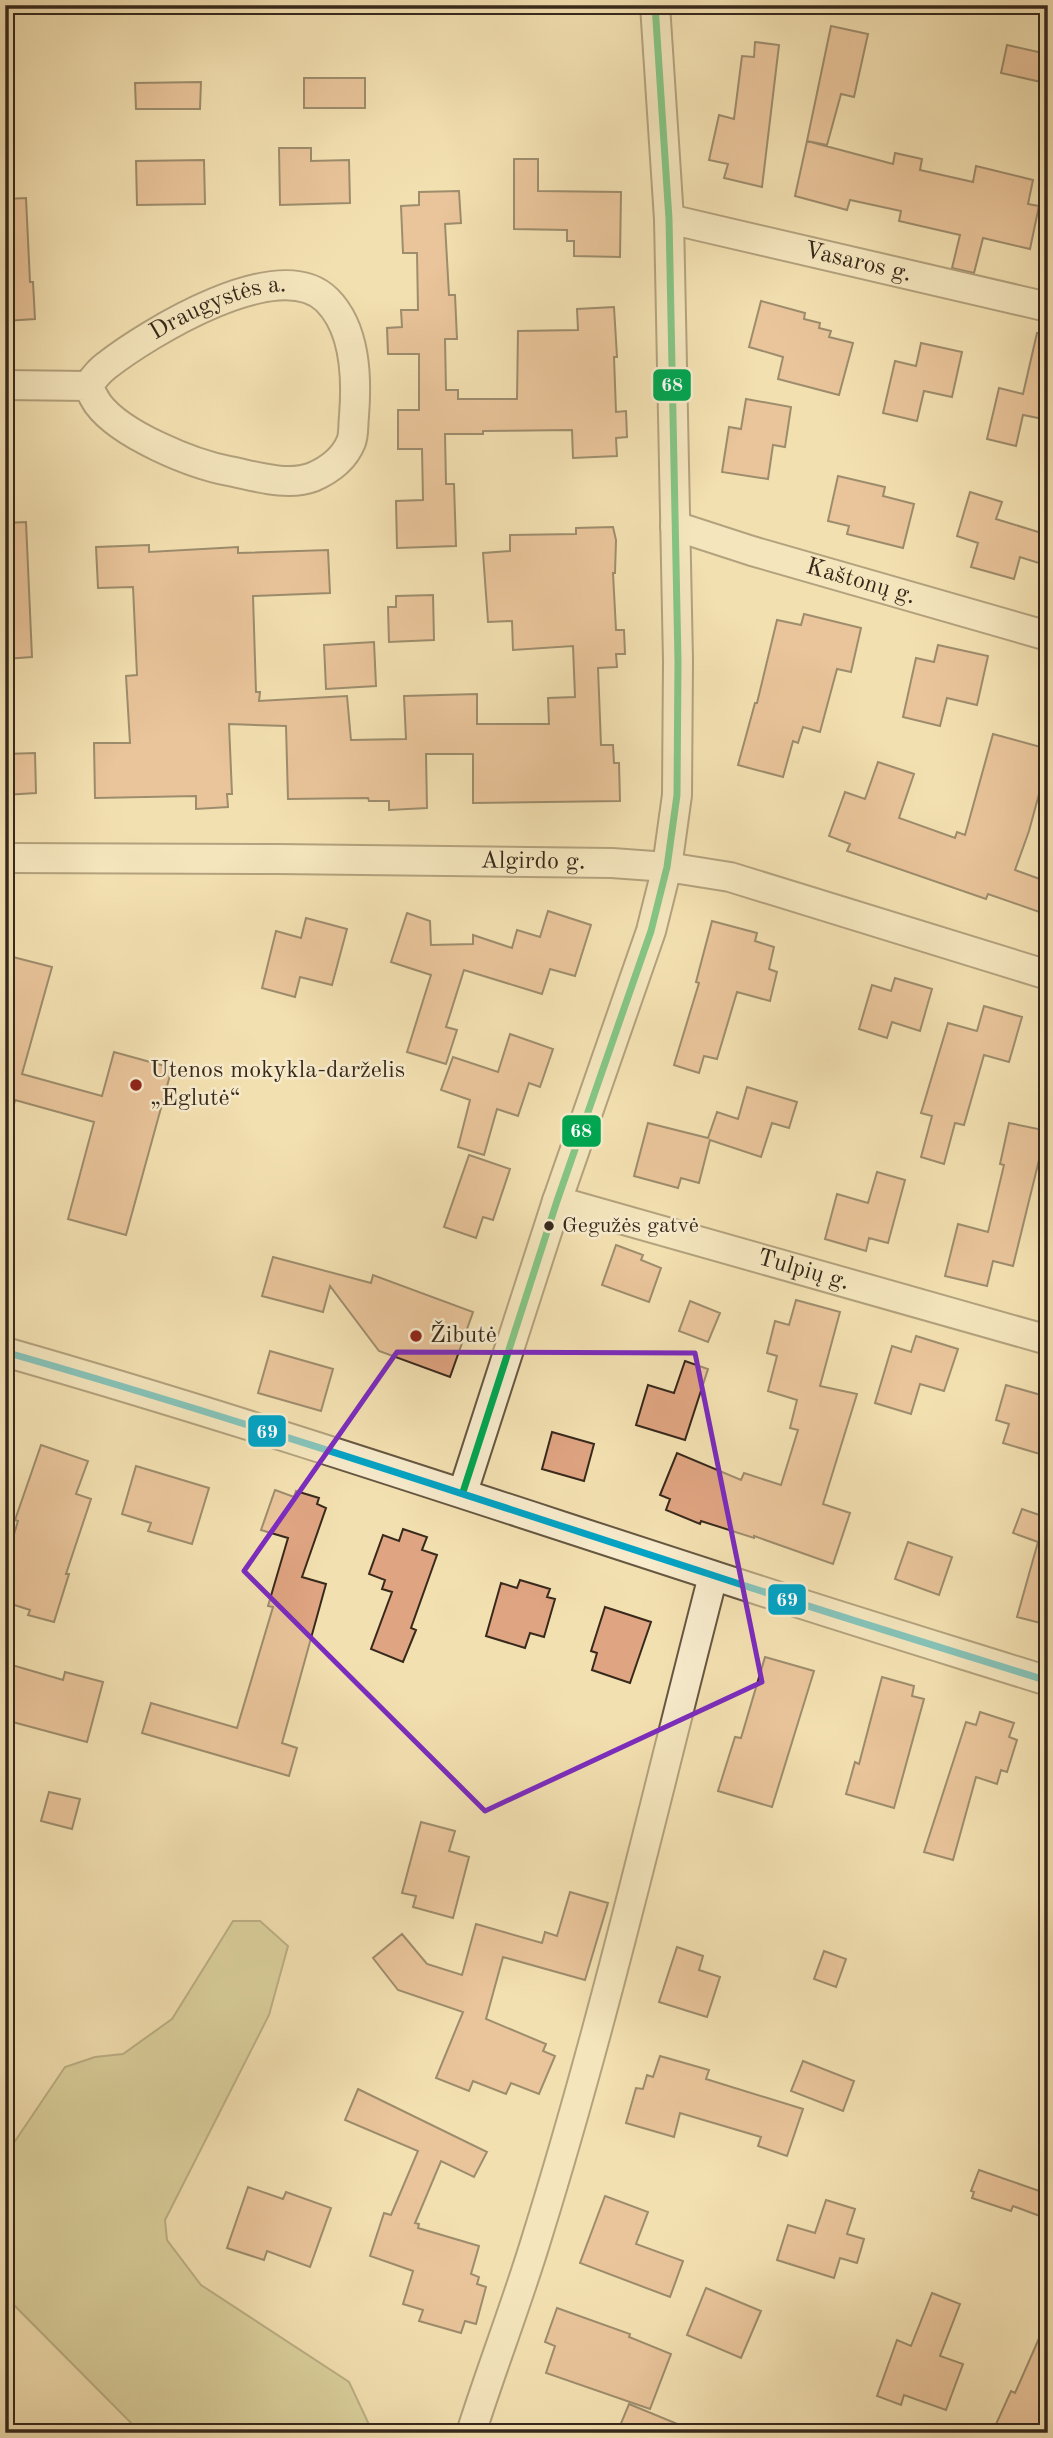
<svg xmlns="http://www.w3.org/2000/svg" width="1053" height="2438" viewBox="0 0 1053 2438" font-family="'Old Standard TT',serif">
<style>
.green{fill:#c1c187;stroke:#7c7552;stroke-width:2}
.building{fill:#dfa481;stroke:#37291c;stroke-width:2}
.lines{fill:none;stroke-linecap:round;stroke-linejoin:round}
.minor-casing{stroke:#665741;stroke-width:32}
.minor{stroke:#f7ebcc;stroke-width:28}
.bus-1-casing{stroke:#f7ebcc;stroke-width:12}
.bus-2-casing{stroke:#f7ebcc;stroke-width:12}
.bus-1{stroke:#00a651;stroke-width:7}
.bus-2{stroke:#03a3c5;stroke-width:7}
.marked{fill:none;stroke:#7b2cbf;stroke-width:5;stroke-linejoin:round}
.poi-dot{fill:#8f2418;stroke:#f7ebcc;stroke-width:2.5}
.bus-dot{fill:#37291c;stroke:#f7ebcc;stroke-width:2.5}
.labels{text-anchor:middle;dominant-baseline:central;stroke-width:5;stroke-linejoin:round;paint-order:stroke}
.bus-label{font-size:22px;fill:#37291c;stroke:#f7ebcc;text-anchor:start}
.street-label{font-size:24px;fill:#37291c;stroke:#f7ebcc}
.poi-label{font-size:24px;fill:#37291c;stroke:#f7ebcc;text-anchor:start}
.line-badge{stroke:#f7ebcc;stroke-width:2.5}
.badge-label{font-size:19px;text-anchor:middle;font-weight:bold;fill:#fff}
</style>
<rect width="100%" height="100%" fill="#f3e0b1"/>
<filter id="stains"><feTurbulence type="fractalNoise" baseFrequency=".00286" numOctaves="4"/><feColorMatrix values="0 0 0 0 .2 0 0 0 0 .09 0 0 0 0 .02 0 0 0 .5 -.17"/></filter>
<radialGradient id="worn" r=".72"><stop offset=".6" stop-color="#630" stop-opacity="0"/><stop offset="1" stop-color="#630" stop-opacity=".3"/></radialGradient>
<path class="green" d="M233,1921H260L288,1946L269,2015L165,2220L167,2240L201,2285L349,2382L373,2433H141L5,2296V2156L65,2067L95,2057L123,2054L172,2019Z"/>
<path class="building" d="M831,26L868,34L854,97L841,94L827,145L807,141Z
M755,42L779,45L762,187L724,178L728,164L709,160L719,115L734,119L742,56L754,57Z
M1007,45L1047,54L1041,82L1001,73Z
M304,78H365V108H304Z
M201,82L200,109H136L135,83Z
M807,141L893,164L895,153L922,159L920,170L973,182L976,166L1033,180L1028,204L1039,206L1030,249L983,238L974,273L952,268L960,235L899,221L901,211L850,200L847,210L795,196Z
M279,148H311V161L349,160L350,203L280,205Z
M514,159H538V191L621,192L620,257L574,256V241H567V230L514,229Z
M204,160L205,204L137,205L136,161Z
M459,191L461,223L445,224L449,295H455L457,339H445L446,390H458V399H517L518,331L578,330L577,309L614,307L617,357H614L616,412L626,411L627,437L616,438L617,456L573,458L572,430L483,431V434H445L446,484H454L456,546L397,548L396,501L423,500L422,449H398V410H419V354H388L387,328L402,327L401,310H418L417,253H403L401,206L419,205V192Z
M26,198L30,282H33L35,319L5,321V199Z
M761,301L805,313L804,319L820,323L819,328L831,331L829,337L853,343L839,395L778,379L783,357L749,347Z
M1037,333L1048,334V420L1023,415L1016,446L987,439L999,388L1023,394Z
M921,343L962,352L952,397L924,391L917,421L883,413L895,361L916,366Z
M746,399L791,407L785,447L773,445L768,479L722,472L729,427L741,429Z
M838,476L885,487L883,496L914,504L903,548L847,534L849,526L828,521Z
M970,492L1002,502L996,519L1048,535V566L1020,557L1014,579L971,567L978,543L957,536Z
M26,522L32,657L5,659V523Z
M613,527L616,540L615,573H613L616,630H624L625,654H616L617,667L598,668L601,745H613L614,763H619L620,801L473,803V754H426L427,808L389,810V801H369L368,798L288,799L286,726L229,724L232,794H227L228,807L196,809V796L95,798L94,743H130L126,676L137,675L133,587L98,588L96,547L149,545V552L238,547V553L328,550L330,593L253,596L256,692H260L259,701L347,696L351,740L406,739L404,696L477,694V724H549L548,698L575,697L573,646L513,650L512,621L488,622L483,553L510,551V535L576,534V528Z
M433,595L434,640L389,642L388,607H396V596Z
M804,614L861,628L851,672L837,669L820,732L803,727L798,743L793,741L783,777L738,765L755,703H757L777,620L801,625Z
M374,642L376,686L326,689L324,645Z
M938,645L988,656L977,705L947,698L940,726L903,717L916,658L934,662Z
M993,734L1048,749V761L1029,831L1015,870L1048,882V915L988,894L986,899L847,851L850,844L829,836L845,792L865,799L878,762L914,774L899,818L955,838L957,832L965,835Z
M35,753L36,793L5,795V754Z
M548,911L591,925L575,976L550,969L542,994L464,970L446,1027L457,1030L446,1064L407,1052L431,975L391,962L407,913L430,921L431,945L473,944V935L512,948L517,930L540,937Z
M306,918L347,929L332,985L300,977L295,997L262,988L276,931L301,938Z
M712,921L757,933L755,941L774,947L769,969L777,972L770,1001L737,992L717,1059L704,1056L699,1073L674,1065L699,983L696,982Z
M5,955L52,967L22,1074L102,1096L114,1052L172,1068L126,1235L68,1219L94,1122L15,1100L13,1109L5,1108Z
M895,978L932,989L920,1031L892,1022L887,1038L859,1029L872,985L891,991Z
M984,1006L1022,1017L1009,1062L984,1055L964,1125L955,1123L944,1164L921,1157L932,1116L921,1113L948,1023L977,1031Z
M510,1034L553,1049L540,1087L529,1083L518,1116L497,1109L484,1155L458,1147L470,1100L441,1090L453,1057L498,1072Z
M747,1087L797,1102L789,1128L772,1123L761,1157L710,1140L699,1183L681,1178L678,1188L634,1176L648,1123L708,1138L717,1112L738,1119Z
M1009,1123L1048,1131V1158L1040,1156L1013,1266L993,1261L987,1286L945,1276L958,1224L988,1232L1004,1165L1000,1164Z
M469,1155L510,1169L493,1220L483,1217L476,1238L444,1227Z
M877,1172L905,1180L888,1243L869,1238L866,1251L825,1239L837,1194L868,1203Z
M616,1245L643,1255L641,1260L661,1268L649,1302L602,1285Z
M273,1257L371,1283L373,1275L473,1312L450,1377L379,1351L330,1286L323,1312L262,1296Z
M796,1300L840,1312L820,1386L857,1394L823,1504L850,1513L833,1564L754,1536V1538L701,1521L700,1524L666,1510L670,1499L660,1495L677,1453L741,1480L744,1473L781,1485L798,1430L790,1428L797,1400L768,1391L777,1356L767,1353L775,1321L789,1325Z
M690,1301L720,1313L708,1342L679,1331Z
M916,1336L958,1349L944,1391L920,1384L911,1414L875,1403L892,1346L911,1352Z
M270,1351L333,1369L321,1411L258,1393Z
M685,1361L708,1369L685,1440L636,1425L648,1385L674,1393Z
M1006,1385L1048,1397V1428L1040,1454L1003,1443L1009,1424L996,1420Z
M552,1432L594,1444L584,1481L542,1469Z
M41,1445L88,1461L76,1494L91,1499L66,1574H69L54,1622L28,1615L30,1610L5,1602V1564L18,1521L15,1520Z
M136,1466L209,1488L192,1544L148,1531L151,1523L122,1514Z
M275,1490L294,1497L296,1491L319,1498L317,1504L326,1508L302,1577L326,1584L282,1743L297,1748L289,1776L142,1733L151,1703L237,1728L273,1607L268,1606L288,1538L261,1530Z
M1022,1509L1048,1518V1625L1017,1617L1038,1542L1013,1533Z
M403,1529L427,1537L422,1550L437,1555L411,1628L416,1630L403,1662L371,1649L392,1592L382,1589L385,1580L369,1574L383,1535L399,1541Z
M908,1542L952,1557L939,1595L895,1579Z
M520,1580L550,1589L547,1597L555,1599L544,1637L530,1633L525,1648L486,1636L501,1583L517,1588Z
M605,1607L651,1622L630,1683L592,1670L597,1653L591,1651Z
M765,1657L814,1671L772,1807L718,1791L735,1737L741,1738Z
M5,1663L63,1680L65,1672L103,1682L87,1742L5,1720Z
M882,1677L914,1686L912,1696L924,1699L894,1808L846,1794L855,1762L859,1764Z
M980,1712L1014,1723L1009,1737L1017,1740L1007,1772L1001,1770L997,1784L976,1777L953,1860L924,1852L966,1722L976,1725Z
M49,1792L80,1799L72,1829L41,1821Z
M421,1822L455,1831L449,1851L469,1857L453,1918L413,1907L416,1896L402,1893Z
M570,1892L608,1903L585,1980L503,1957L486,2019L546,2044L543,2051L555,2056L539,2094L511,2083L506,2094L473,2081L469,2091L436,2078L463,2012L398,1990L373,1958L402,1934L427,1964L462,1975L476,1924L542,1943L545,1932L557,1936Z
M677,1947L703,1956L699,1970L720,1977L707,2017L659,2002Z
M824,1951L846,1959L836,1987L814,1979Z
M660,2056L709,2070L706,2079L803,2109L787,2156L758,2146L761,2137L680,2113L674,2137L626,2123L636,2088L643,2089L647,2075L653,2077Z
M803,2061L854,2081L843,2111L791,2091Z
M358,2089L487,2152L474,2177L441,2161L415,2223L419,2224L418,2228L479,2246L471,2274L479,2277L477,2284L486,2287L476,2324L465,2321L461,2333L419,2321L423,2310L403,2304L413,2271L370,2256L384,2213L391,2215L418,2151L345,2120Z
M979,2170L1048,2194V2219L1013,2206L1011,2211L972,2198L974,2192L971,2191Z
M248,2187L283,2199L286,2192L331,2208L310,2267L267,2251L264,2260L227,2248Z
M605,2196L648,2212L636,2244L683,2261L670,2297L580,2263Z
M826,2200L855,2209L847,2234L864,2239L857,2263L840,2258L834,2278L777,2260L788,2225L815,2233Z
M706,2288L761,2311L741,2358L687,2335Z
M932,2293L960,2304L940,2356L963,2364L946,2410L904,2395L901,2405L877,2396L897,2340L911,2346Z
M557,2308L630,2334L629,2337L671,2354L650,2409L546,2373L555,2346L545,2342Z
M1048,2318V2433H992L1011,2391L1015,2393Z
M629,2404L697,2432L696,2433H617Z"/>
<g class="lines">
<defs>
<g id="minor">
<path id="s1" d="M669,219L1048,307"/>
<path id="s2" d="M5,385L88,386C93,379 99,371 106,366C147,334 279,252 327,300C356,329 357,378 354,416C353,424 354,435 351,442C344,459 329,470 313,477C287,487 255,476 229,471C192,464 121,435 98,404C94,398 91,392 88,386"/>
<path id="s3" d="M675,526L752,551L1048,636"/>
<path id="s4" d="M5,858L278,859L612,863L667,867L730,877L1048,975"/>
<path id="s5" d="M557,1201L1048,1340"/>
<path d="M5,1352C243,1420 477,1499 712,1575C824,1612 936,1646 1048,1681"/>
<path d="M463,1492L557,1201L651,931L667,867L677,795L678,661L669,219L655,5"/>
<path d="M471,2433C492,2367 517,2303 537,2237C605,2019 656,1796 713,1576"/>
</g>
</defs>
<use href="#minor" class="minor-casing"/>
<use href="#minor" class="minor"/>
<defs>
<path id="bus-1" d="M463,1492L557,1201L651,931L667,867L677,795L678,661L669,219L655,5"/>
<path id="bus-2" d="M5,1352C243,1420 477,1499 712,1575C824,1612 936,1646 1048,1681"/>
</defs>
<use href="#bus-1" class="bus-1-casing"/>
<use href="#bus-2" class="bus-2-casing"/>
<use href="#bus-1" class="bus-1"/>
<use href="#bus-2" class="bus-2"/>
</g>
<path d="M0 0H1053V2438H0ZM397,1352L695,1353L762,1682L485,1811L244,1571Z" fill="#f3e0b1" fill-opacity=".55" fill-rule="evenodd"/>
<path class="marked" d="M397,1352L695,1353L762,1682L485,1811L244,1571Z"/>
<g class="poi-dot">
<circle cx="136" cy="1085" r="7"/>
<circle cx="416" cy="1336" r="7"/>
</g>
<circle class="bus-dot" cx="549" cy="1226" r="6"/>
<g class="labels">
<g class="bus-label">
<text x="562" y="1226">Gegužės gatvė</text>
</g>
<g class="street-label">
<text stroke="none"><textPath href="#s1" startOffset="194">Vasaros g.</textPath></text>
<text stroke="none"><textPath href="#s2" startOffset="238">Draugystės a.</textPath></text>
<text stroke="none"><textPath href="#s3" startOffset="194">Kaštonų g.</textPath></text>
<text stroke="none"><textPath href="#s4" startOffset="528">Algirdo g.</textPath></text>
<text stroke="none"><textPath href="#s5" startOffset="256">Tulpių g.</textPath></text>
</g>
<g class="poi-label">
<text x="150" y="1071">Utenos mokykla-darželis<tspan x="150" dy="28">„Eglutė“</tspan></text>
<text x="430" y="1336">Žibutė</text>
</g>
</g>
<g class="line-badge">
<rect x="652" y="368" width="40" height="34" rx="7" fill="#00a651"/>
<rect x="561" y="1114" width="41" height="34" rx="7" fill="#00a651"/>
<rect x="247" y="1414" width="40" height="34" rx="7" fill="#03a3c5"/>
<rect x="767" y="1583" width="40" height="33" rx="7" fill="#03a3c5"/>
</g>
<g class="badge-label">
<text x="672" y="391">68</text>
<text x="581" y="1137">68</text>
<text x="267" y="1438">69</text>
<text x="787" y="1606">69</text>
</g>
<rect width="1053" height="2438" fill="none" stroke="#f3e0b1" stroke-width="28"/>
<rect x="7" y="7" width="1039" height="2424" fill="none" stroke="#37291c" stroke-width="3.5"/>
<rect x="14" y="14" width="1025" height="2410" fill="none" stroke="#37291c" stroke-width="2"/>
<rect width="100%" height="100%" filter="url(#stains)"/>
<rect width="100%" height="100%" fill="url(#worn)"/>
</svg>
